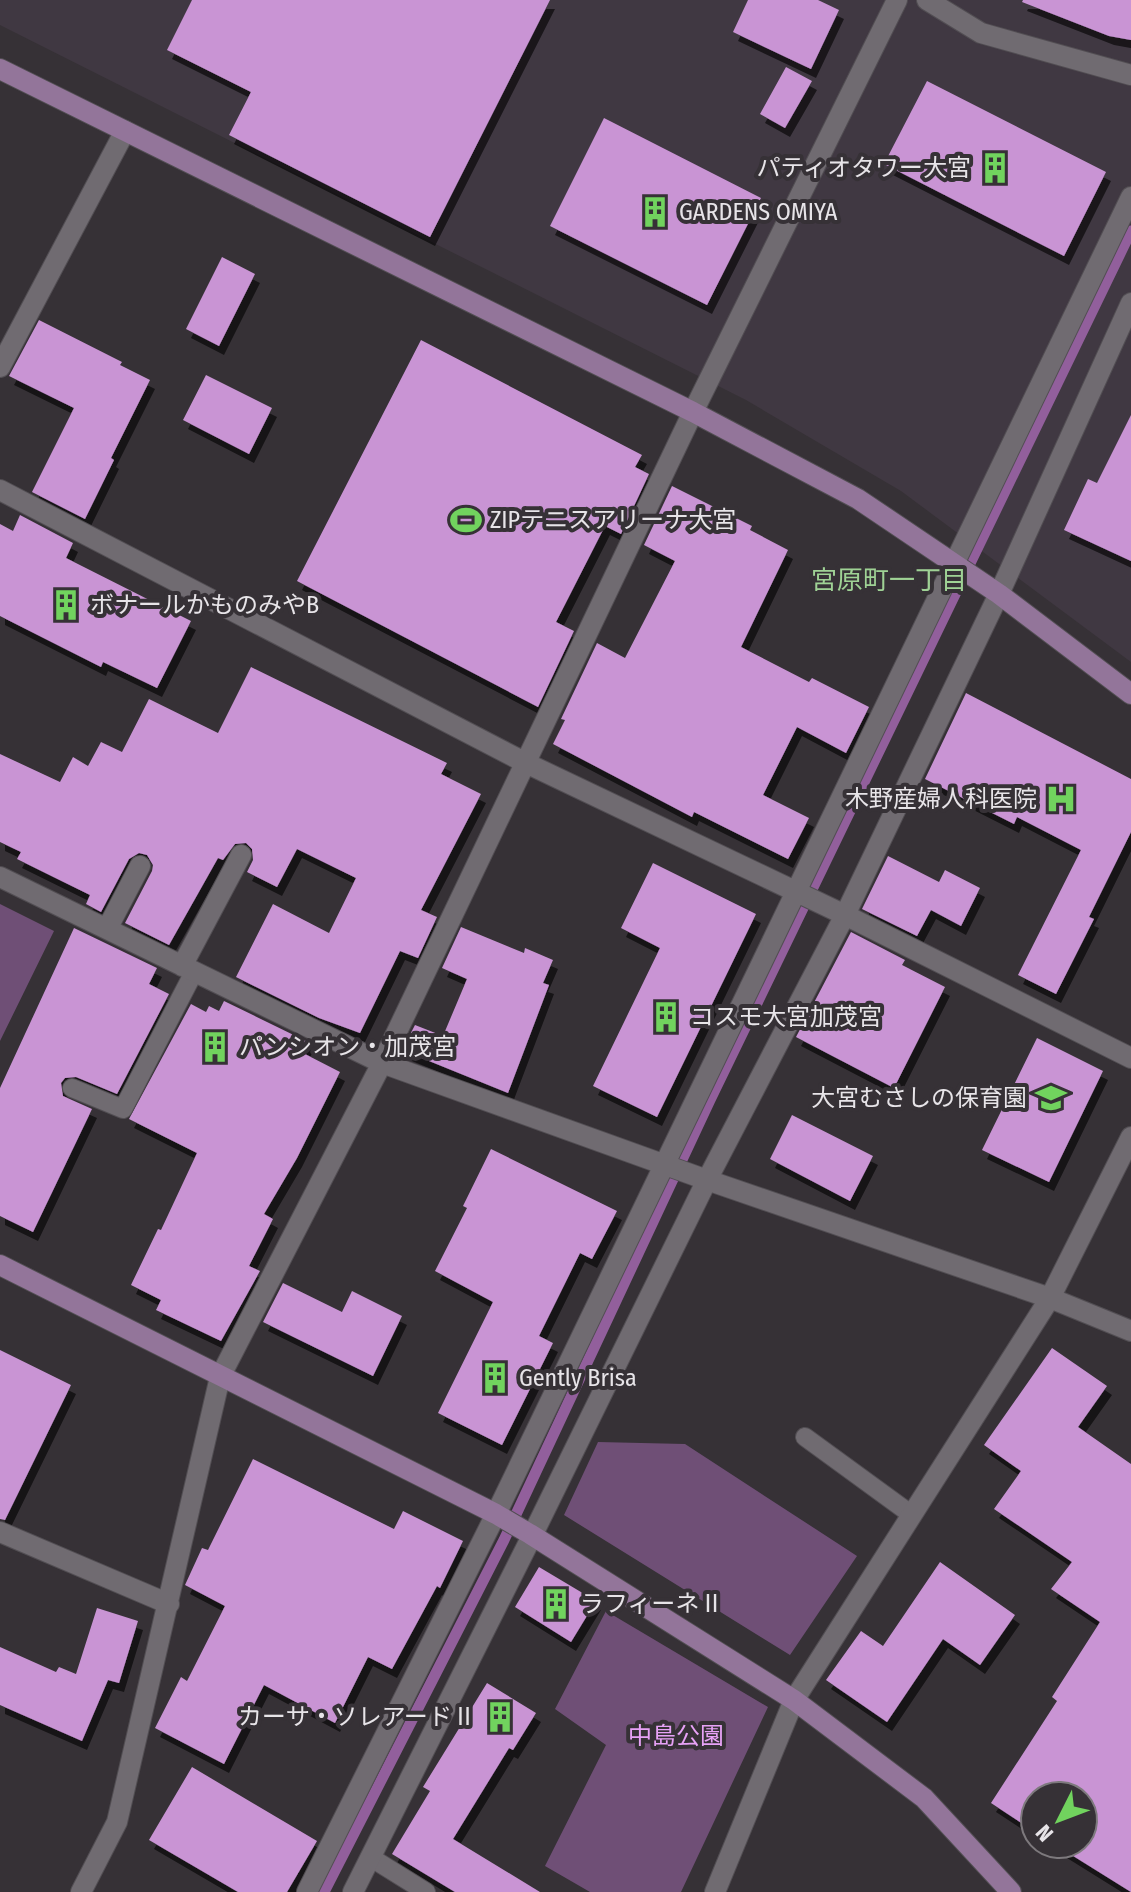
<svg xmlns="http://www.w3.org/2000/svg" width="1131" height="1892" viewBox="0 0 1131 1892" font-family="'Fira Sans Condensed','Noto Sans JP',sans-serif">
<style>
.built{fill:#403842}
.green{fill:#6f4f76}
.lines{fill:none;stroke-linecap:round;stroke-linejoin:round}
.stream{stroke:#925f9c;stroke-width:11}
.building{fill:#c994d4;filter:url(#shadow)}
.lane-casing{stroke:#524e53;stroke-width:20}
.street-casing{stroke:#524e53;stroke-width:22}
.secondary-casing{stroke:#524e53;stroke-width:22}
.lane{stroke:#706b71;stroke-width:18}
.street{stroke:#706b71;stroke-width:20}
.secondary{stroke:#93759a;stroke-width:20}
.labels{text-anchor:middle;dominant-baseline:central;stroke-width:8;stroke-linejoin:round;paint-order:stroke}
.poi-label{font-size:24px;fill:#e7e4e8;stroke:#363136;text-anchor:start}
.park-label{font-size:24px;fill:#e7a2f6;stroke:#363136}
.neighbourhood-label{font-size:26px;fill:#9fd295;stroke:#363136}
</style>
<defs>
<filter id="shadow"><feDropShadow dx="5" dy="9" stdDeviation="0" flood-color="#0009"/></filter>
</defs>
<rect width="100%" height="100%" fill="#363136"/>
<path class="built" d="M0,0H1131V662L901,491L746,400L0,25Z"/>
<path class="green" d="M0,904L54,931L0,1041Z
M598,1442L685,1444L857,1556L790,1655L564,1515Z
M606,1611L768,1707L681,1892H590L545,1866L606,1745L555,1709Z"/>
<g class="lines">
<path class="stream" d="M324,1892L504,1540L710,1100L1131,231"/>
</g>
<path class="building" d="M192,0H550L430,237L229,135L251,92L167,50Z
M748,0H818L839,10L811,69L733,32Z
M1023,0H1131V40L1109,36L1022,2Z
M786,67L812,81L785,128L760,114Z
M927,81L1106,172L1064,256L884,164Z
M604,118L761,198L707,305L550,226Z
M222,257L255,274L219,346L186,329Z
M39,320L122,362L120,365L150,380L111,458L114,460L85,519L32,492L74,408L9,376Z
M421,340L642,455L635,467L649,474L621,534L605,526L556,622L574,631L538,707L297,581Z
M206,375L272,408L249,454L183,420Z
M1131,415V561L1064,530L1088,479L1097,483Z
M672,486L752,526L750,530L788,550L741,647L809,682L812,678L869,707L846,753L797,727L763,795L809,818L788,859L694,812L692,817L553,744L565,720L561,719L597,643L625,658L675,561L644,545Z
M20,515L73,543L66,558L191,621L157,688L103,662L101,667L0,616V524L13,531Z
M251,667L447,763L441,774L481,794L421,910L437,917L418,958L400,951L360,1033L319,1018L236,977L273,904L329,933L356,878L297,849L277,887L247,872L253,860L252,849L246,843L235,844L223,860L218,858L169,945L125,923L152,871L153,865L147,855L139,853L129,859L101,912L86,904L90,895L17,859L21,852L0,842V754L60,782L73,757L88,766L101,742L122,752L149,699L218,733Z
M966,693L1131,779V832L1089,917L1094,919L1056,994L1018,975L1081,850L1017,817L1014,824L925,779Z
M888,856L939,882L945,870L980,888L961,926L931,910L917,936L862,909Z
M653,863L756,914L657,1117L593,1086L660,948L621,928Z
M461,927L524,953L525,948L553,960L543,983L549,985L508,1093L402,1050L415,1025L443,1036L467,979L442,968Z
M74,928L157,968L149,984L169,994L117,1094L76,1077L65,1078L61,1083L63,1096L92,1109L33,1232L0,1216V1088Z
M851,932L905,960L902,965L945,987L894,1088L796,1037Z
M224,1001L308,1042L303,1053L340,1072L297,1158L264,1214L273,1219L249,1266L260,1271L221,1341L156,1310L161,1300L131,1285L158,1229L161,1230L197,1153L129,1119L191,1004L206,1012L209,1006L219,1011Z
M1037,1038L1103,1071L1049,1182L982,1150Z
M792,1115L873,1156L850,1201L770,1159Z
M491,1149L617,1211L592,1259L580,1253L539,1336L553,1343L502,1445L438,1413L493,1302L435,1271L467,1208L463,1206Z
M283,1283L342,1312L352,1291L402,1316L373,1376L263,1322Z
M1052,1348L1107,1386L1078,1427L1131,1464V1892L1054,1844H1083V1796H1035V1832L991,1803L1057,1701L1052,1697L1100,1622L1051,1589L1072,1562L994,1509L1021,1471L984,1445Z
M0,1350L71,1385L5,1520L0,1519Z
M253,1459L394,1529L403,1511L463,1541L440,1588L437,1586L392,1669L368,1657L335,1723L264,1685L224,1764L155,1728L181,1677L187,1681L225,1606L185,1585L202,1548L208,1550Z
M940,1562L1015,1615L980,1665L943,1639L887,1722L826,1680L861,1631L883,1646Z
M539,1567L596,1601L571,1642L515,1607Z
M97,1608L138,1621L119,1683L108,1680L82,1741L0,1705V1647L56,1672L59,1667L76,1674Z
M487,1683L536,1713L513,1750L509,1748L453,1839L540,1892H455L392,1854L430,1791L423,1787Z
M192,1767L317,1841L287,1892H238L149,1840Z"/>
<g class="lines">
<defs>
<path id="lane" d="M72,1088L123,1109L194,972
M805,1437L912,1515
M370,1857L426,1892"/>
<path id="street" d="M927,0L981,33L1131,75
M0,367L125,131
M0,490L526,763L845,915L1131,1058
M0,877L382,1063L707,1180L1050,1298L1131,1331
M107,929L140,866
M182,966L241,855
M0,1532L169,1604
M81,1892L117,1822L220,1377L382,1063L693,412L897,0
M307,1892L496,1514L1131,197
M353,1892L532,1536L707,1180L845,915L999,594L1131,303
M715,1892L794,1700L1050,1298L1131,1137"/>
<path id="secondary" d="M0,69L693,412L858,499L999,594L1131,694
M0,1265L496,1514L530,1534L794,1700L924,1798L1011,1892"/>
</defs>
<use href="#lane" class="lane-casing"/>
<use href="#street" class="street-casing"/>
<use href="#secondary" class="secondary-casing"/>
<use href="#lane" class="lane"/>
<use href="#street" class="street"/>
<use href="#secondary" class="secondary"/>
</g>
<defs>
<symbol id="building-bare" viewBox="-9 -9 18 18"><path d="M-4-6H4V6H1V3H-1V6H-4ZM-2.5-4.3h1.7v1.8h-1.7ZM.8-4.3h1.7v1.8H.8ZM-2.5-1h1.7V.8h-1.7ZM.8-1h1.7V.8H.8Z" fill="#71d35e" stroke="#363136" stroke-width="2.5" paint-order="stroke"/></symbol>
<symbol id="stadium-bare" viewBox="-9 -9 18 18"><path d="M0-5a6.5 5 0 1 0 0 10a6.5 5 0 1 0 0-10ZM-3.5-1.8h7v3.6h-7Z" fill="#71d35e" stroke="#363136" stroke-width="2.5" paint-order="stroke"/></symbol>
<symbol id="hospital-bare" viewBox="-9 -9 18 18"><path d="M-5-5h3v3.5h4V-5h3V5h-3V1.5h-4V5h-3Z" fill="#71d35e" stroke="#363136" stroke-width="2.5" paint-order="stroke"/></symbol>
<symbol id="school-bare" viewBox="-9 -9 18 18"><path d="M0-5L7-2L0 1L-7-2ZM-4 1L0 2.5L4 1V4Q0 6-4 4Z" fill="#71d35e" stroke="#363136" stroke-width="2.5" paint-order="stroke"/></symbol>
</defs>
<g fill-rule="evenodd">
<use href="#building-bare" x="973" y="146" width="44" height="44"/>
<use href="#building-bare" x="633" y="190" width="44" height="44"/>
<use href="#stadium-bare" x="444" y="498" width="44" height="44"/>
<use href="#building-bare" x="44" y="583" width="44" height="44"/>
<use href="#hospital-bare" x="1039" y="777" width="44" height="44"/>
<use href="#building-bare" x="644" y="995" width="44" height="44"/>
<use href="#building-bare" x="193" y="1025" width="44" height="44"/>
<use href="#school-bare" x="1029" y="1076" width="44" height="44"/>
<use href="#building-bare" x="473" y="1356" width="44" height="44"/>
<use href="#building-bare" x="534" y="1582" width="44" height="44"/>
<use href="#building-bare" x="478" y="1695" width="44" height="44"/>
</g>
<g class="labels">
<g class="poi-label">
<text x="971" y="168" text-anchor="end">パティオタワー大宮</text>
<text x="679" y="212">GARDENS OMIYA</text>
<text x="490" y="520">ZIPテニスアリーナ大宮</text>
<text x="90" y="605">ボナールかものみやB</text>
<text x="1037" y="799" text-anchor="end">木野産婦人科医院</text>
<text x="690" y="1017">コスモ大宮加茂宮</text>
<text x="239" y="1047">パンシオン・加茂宮</text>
<text x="1027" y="1098" text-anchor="end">大宮むさしの保育園</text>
<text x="519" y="1378">Gently Brisa</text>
<text x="580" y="1604">ラフィーネⅡ</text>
<text x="476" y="1717" text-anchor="end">カーサ・ソレアードⅡ</text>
</g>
<g class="park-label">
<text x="676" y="1736">中島公園</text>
</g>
<g class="neighbourhood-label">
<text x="889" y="580">宮原町一丁目</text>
</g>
</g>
<g transform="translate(1059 1820) rotate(228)"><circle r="38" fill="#363136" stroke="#7d797d" stroke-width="2"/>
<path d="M0-6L14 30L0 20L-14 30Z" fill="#71d35e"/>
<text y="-12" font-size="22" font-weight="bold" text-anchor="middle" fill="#e7e4e8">N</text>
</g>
</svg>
